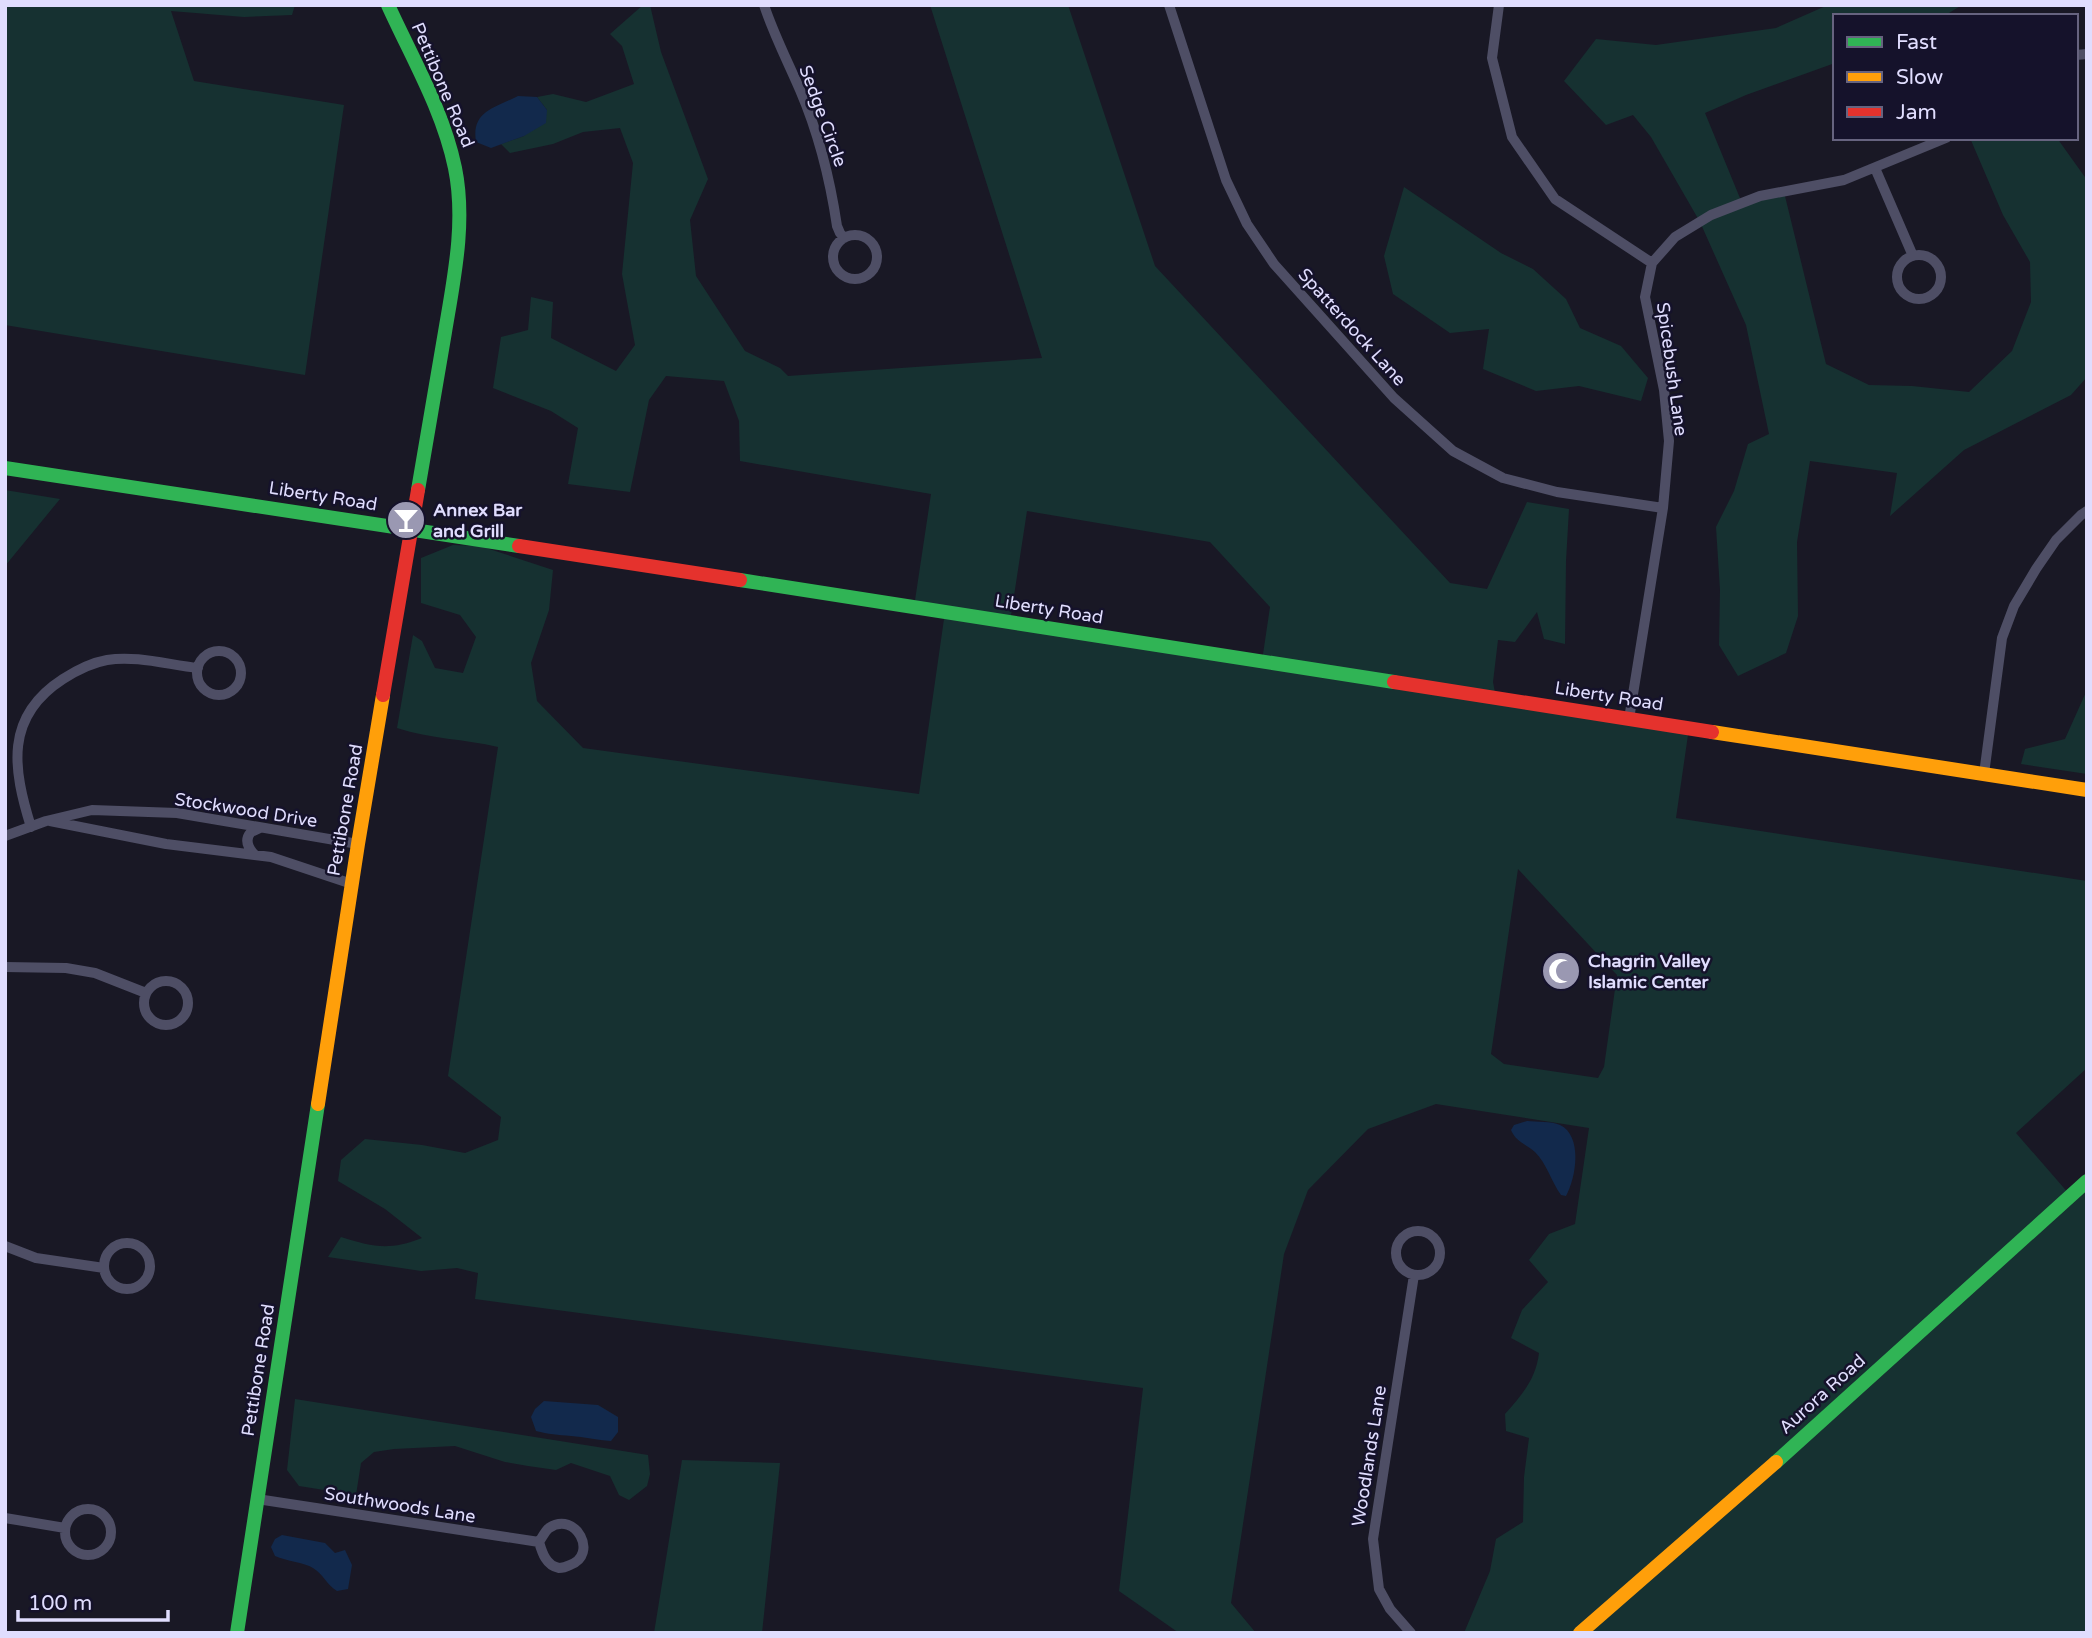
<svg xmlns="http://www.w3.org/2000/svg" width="2092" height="1638" viewBox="0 0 2092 1638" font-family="'Varela Round',sans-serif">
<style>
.green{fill:#163131;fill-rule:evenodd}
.water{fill:#12294c}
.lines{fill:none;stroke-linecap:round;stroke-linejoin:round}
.street{stroke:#4e4e65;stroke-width:10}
.fast{stroke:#30b455;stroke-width:14}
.slow{stroke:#ff9f0a;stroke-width:14}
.jam{stroke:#e5322d;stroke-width:14}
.labels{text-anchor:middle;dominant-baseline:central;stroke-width:5;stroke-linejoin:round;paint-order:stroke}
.street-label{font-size:18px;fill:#e0ddfe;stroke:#15122b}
.poi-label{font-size:18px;font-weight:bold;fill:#e0ddfe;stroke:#15122b;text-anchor:start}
</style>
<rect width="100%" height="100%" fill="#191825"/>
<path class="green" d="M5,5H295L292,15L244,17L171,11L194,81L344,105L305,375L5,325Z
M643,5H650L661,52L708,179L690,220L696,276L745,351L780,368L788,376L1042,358L930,5H1068L1155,266L1450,583L1487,589L1527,502L1569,509L1566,561L1565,644L1544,639L1537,612L1515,642L1498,640L1493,682L1496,698L1689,728L1676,818L2087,881V1068L2016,1133L2070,1195L2087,1181V1633H1464L1490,1571L1496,1539L1523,1522L1524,1477L1529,1438L1506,1431L1505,1414C1522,1395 1536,1379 1539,1353L1511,1338L1522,1310L1548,1282L1529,1260L1549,1234L1575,1224L1589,1128L1436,1104L1368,1129L1308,1190L1284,1254L1231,1603L1256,1633H1179L1119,1591L1143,1388L475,1299L478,1273L457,1268L421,1271L328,1257L341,1237C373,1247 389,1251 422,1238L385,1209L338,1181L341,1160L365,1139L422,1145L465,1153L498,1140L501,1117L448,1076L498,747C464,739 431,739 397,728L413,635L422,641L435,668L463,673L476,637L460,615L421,603V558L453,545L480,546L553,570L549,610L531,663L537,701L583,748L919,794L945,612L914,607L931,494L740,461L739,421L724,381L666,376L649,400L630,492L568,484L578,428L551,411L493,388L501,337L528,330L531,297L553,302L551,338L616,371L635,345L622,274L633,163L620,128L583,132L553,144L510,153L501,144L524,136L547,110L537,97L553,94L586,102L634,84L622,46L610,34ZM1027,511L1210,542L1270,607L1262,661L1010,622ZM1518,869L1617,975L1604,1067L1598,1078L1504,1064L1491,1054Z
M1828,5H1962L1944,16H1835V63L1746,95L1705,113L1742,203L1784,192L1826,364L1869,385L1912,386L1969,392L2012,351L2031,302L2030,262L2003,215L1970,138H2057L2087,180V377L2071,395L1964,450L1890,516L1897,473L1810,461L1797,542L1798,616L1786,653L1738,676L1719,645L1720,590L1716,527L1734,491L1748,444L1769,434L1746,325L1700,222L1651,137L1633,115L1606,125L1564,81L1596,39L1656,45L1776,28Z
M1404,187L1501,253L1533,269L1566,299L1580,328L1621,346L1648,378L1641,401L1579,386L1536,391L1483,369L1489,329L1450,333L1393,294L1384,256Z
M5,490L60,499L5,566Z
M2087,690V774L2021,764L2025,749L2065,739Z
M295,1399L648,1455L650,1474L647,1486L629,1500L619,1495L610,1476L571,1463L556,1470L528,1466L505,1462L455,1446L394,1449L374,1452L361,1463L356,1495L299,1486L287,1470Z
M682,1460L780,1463L762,1633H654Z"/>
<path class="water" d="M518,96L537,97L547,110L546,123L524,136L491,148L476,142C471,111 495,108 518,96Z
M1527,1121C1537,1122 1551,1121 1560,1125C1583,1136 1576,1178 1566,1196L1561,1195C1551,1181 1547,1164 1535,1152C1526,1144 1516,1142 1511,1130L1514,1125Z
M544,1401L598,1405L618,1417V1432L611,1441C597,1440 584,1437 571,1436C558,1435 548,1434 536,1431L531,1417L535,1409Z
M282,1535L325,1543L335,1553L345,1550L352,1565L348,1589L337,1591C327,1585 323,1574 313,1568C306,1563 286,1561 275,1556L271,1547L275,1539Z"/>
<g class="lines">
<path class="street" d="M764,5C774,35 788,62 800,90C819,134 830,179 837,226L840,233L844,238
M1169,5L1226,180L1247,224L1274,264L1394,398L1453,451L1503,478L1557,492L1663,508
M1499,5L1492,58L1512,137L1555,199L1652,263
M2076,55L2087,54
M1875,168L1913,256
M833 257a22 22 0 1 1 44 0a22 22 0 1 1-44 0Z
M1897 277a22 22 0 1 1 44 0a22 22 0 1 1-44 0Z
M197 673a22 22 0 1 1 44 0a22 22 0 1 1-44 0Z
M1629,719L1663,508L1669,441L1664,390L1645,297L1652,263L1675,237L1711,215L1760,196L1844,180L1946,138
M1984,774L2002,638L2014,606L2036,569L2056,540L2081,515L2087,511
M50,821L166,844L271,857L352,884
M31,827C13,769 4,717 63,679C77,670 90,663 107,660C136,655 169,665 198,668
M5,836L46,821L92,810L177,813L358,844
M255,855C248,848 244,840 251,832L260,828
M5,967L66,968L95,973L146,993
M144 1003a22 22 0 1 1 44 0a22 22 0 1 1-44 0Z
M1396 1253a22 22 0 1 1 44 0a22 22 0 1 1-44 0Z
M104 1266a23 23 0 1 1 46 0a23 23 0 1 1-46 0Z
M5,1246L36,1258L104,1268
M257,1499L539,1542C542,1552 546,1566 559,1568C562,1568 566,1567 570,1565C599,1555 576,1510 549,1528C545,1531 542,1538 539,1542
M65 1532a23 23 0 1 1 46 0a23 23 0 1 1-46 0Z
M5,1518L65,1528
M1411,1633L1390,1609L1379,1589L1373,1539L1414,1275"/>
<path class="fast" d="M388,5C412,58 443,110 455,168C466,222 454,278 445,332C436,385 427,437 418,490
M5,468L519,546
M740,580L1394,682
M1776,1462L2087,1181
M237,1633L318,1104"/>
<path class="slow" d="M1712,732L2087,790
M318,1104L358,844L383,695
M1580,1633L1776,1462"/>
<path class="jam" d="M519,546L740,580
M1394,682L1712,732
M383,695L418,490"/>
</g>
<defs>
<symbol id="bar-disc" viewBox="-11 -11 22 22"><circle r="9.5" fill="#9a98b2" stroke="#15122b"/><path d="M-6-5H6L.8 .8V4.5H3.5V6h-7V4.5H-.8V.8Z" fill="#fff"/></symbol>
<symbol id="mosque-disc" viewBox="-11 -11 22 22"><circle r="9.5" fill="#9a98b2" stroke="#15122b"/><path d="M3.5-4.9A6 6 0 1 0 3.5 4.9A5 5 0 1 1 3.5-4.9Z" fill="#fff"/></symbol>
</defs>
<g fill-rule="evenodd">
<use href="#bar-disc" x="384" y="498" width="44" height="44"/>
<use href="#mosque-disc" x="1539" y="949" width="44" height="44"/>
</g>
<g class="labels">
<g class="street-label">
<text transform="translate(443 85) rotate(67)">Pettibone Road</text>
<text transform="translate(823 116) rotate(70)">Sedge Circle</text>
<text transform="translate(1352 327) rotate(48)">Spatterdock Lane</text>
<text transform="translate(1672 369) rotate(82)">Spicebush Lane</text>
<text transform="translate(323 496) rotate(9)">Liberty Road</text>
<text transform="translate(1049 609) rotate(9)">Liberty Road</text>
<text transform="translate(1609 696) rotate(9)">Liberty Road</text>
<text transform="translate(246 810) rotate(9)">Stockwood Drive</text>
<text transform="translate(345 810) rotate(-80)">Pettibone Road</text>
<text transform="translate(258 1370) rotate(-81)">Pettibone Road</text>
<text transform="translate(1822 1394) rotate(-42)">Aurora Road</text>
<text transform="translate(1369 1456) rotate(-81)">Woodlands Lane</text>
<text transform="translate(400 1505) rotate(9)">Southwoods Lane</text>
</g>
<g class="poi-label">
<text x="433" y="510">Annex Bar<tspan x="433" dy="21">and Grill</tspan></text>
<text x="1588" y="961">Chagrin Valley<tspan x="1588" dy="21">Islamic Center</tspan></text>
</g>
</g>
<rect width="2092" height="1638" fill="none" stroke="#e0ddfe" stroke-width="14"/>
<rect x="1833" y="14" width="245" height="126" fill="#15122b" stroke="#66637f" stroke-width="2"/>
<rect x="1847" y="37" width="35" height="10" fill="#30b455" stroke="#66637f" stroke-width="2"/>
<text x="1896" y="49" font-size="21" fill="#e0ddfe">Fast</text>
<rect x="1847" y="72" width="35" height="10" fill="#ff9f0a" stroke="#66637f" stroke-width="2"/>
<text x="1896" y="84" font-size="21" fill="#e0ddfe">Slow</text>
<rect x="1847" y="107" width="35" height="10" fill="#e5322d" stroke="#66637f" stroke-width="2"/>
<text x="1896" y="119" font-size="21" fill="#e0ddfe">Jam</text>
<path d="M18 1610v10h150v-10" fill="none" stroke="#e0ddfe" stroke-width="3.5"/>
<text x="28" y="1610" font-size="21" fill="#e0ddfe" stroke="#15122b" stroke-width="5" paint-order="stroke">100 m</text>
</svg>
